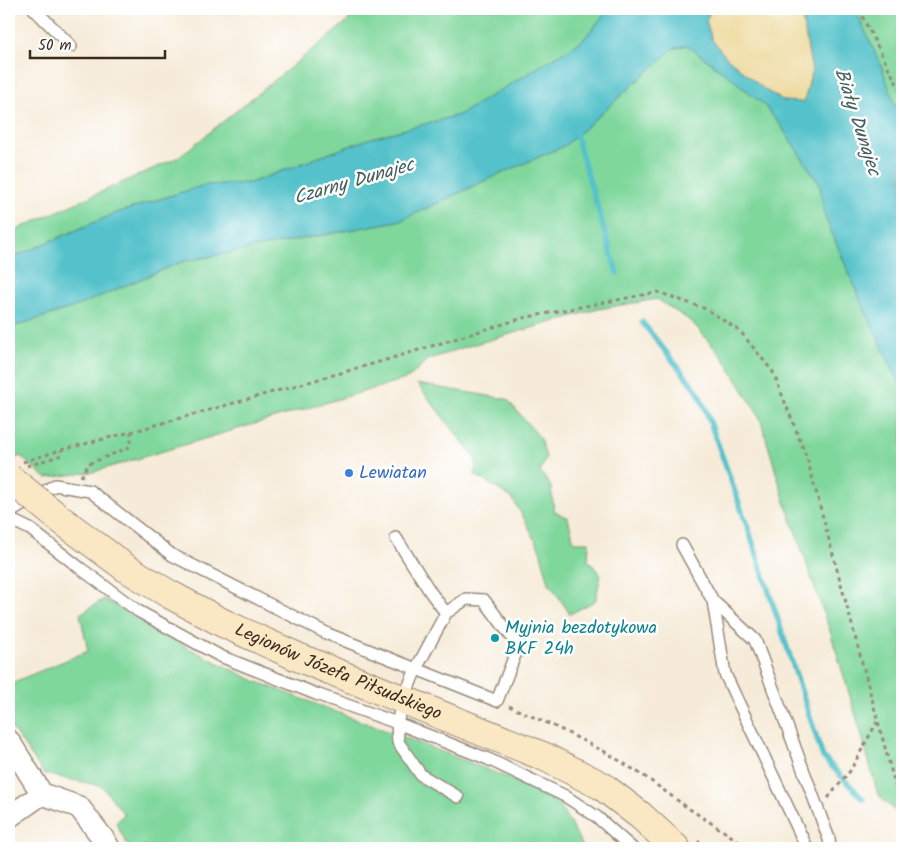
<svg xmlns="http://www.w3.org/2000/svg" width="911" height="857" viewBox="0 0 911 857" font-family="Kalam,sans-serif">
<style>
.green{fill:#7fd79c;stroke:#5d805d}
.sand{fill:#eeda9e;stroke:#94825e}
.water{fill:#54c2cb;stroke:#487674}
.lines{fill:none;stroke-linecap:round;stroke-linejoin:round}
.stream{stroke:#54c2cb;stroke-width:5.5}
.lane-casing{stroke:#988a7b;stroke-width:14}
.street-casing{stroke:#988a7b;stroke-width:24}
.secondary-casing{stroke:#988a7b;stroke-width:30}
.path{stroke:#988a7b;stroke-width:3;stroke-dasharray:4 4;stroke-linecap:butt}
.lane{stroke:#fff;stroke-width:11}
.street{stroke:#fff;stroke-width:21}
.secondary{stroke:#fae7c3;stroke-width:28}
.secondary-bridge-casing{stroke:#988a7b;stroke-width:30;stroke-linecap:butt}
.secondary-bridge{stroke:#fae7c3;stroke-width:28}
.shop-dot{fill:#3f7fe0;stroke:#fff;stroke-width:2}
.culture-dot{fill:#0f9aa8;stroke:#fff;stroke-width:2}
.labels{text-anchor:middle;dominant-baseline:central;stroke-width:5;stroke-linejoin:round;paint-order:stroke}
.shop-label{font-size:18px;fill:#366cbe;stroke:#fff;text-anchor:start}
.culture-label{font-size:18px;fill:#0d838f;stroke:#fff;text-anchor:start}
.street-label{font-size:18px;fill:#3b2a1e;stroke:#fff}
.water-label{font-size:19px;font-style:italic;fill:#445f5b;stroke:#fff}
</style>
<rect width="100%" height="100%" fill="#fff"/>
<filter id="ink" filterUnits="userSpaceOnUse"><feTurbulence type="fractalNoise" baseFrequency=".02" numOctaves="2"/><feDisplacementMap in="SourceGraphic" scale="10" xChannelSelector="R" yChannelSelector="G"/><feConvolveMatrix kernelMatrix="1 2 1 2 8 2 1 2 1" color-interpolation-filters="sRGB"/></filter>
<filter id="wash" filterUnits="userSpaceOnUse"><feTurbulence type="fractalNoise" baseFrequency=".0096" numOctaves="4" result="noise"/><feDisplacementMap in="SourceGraphic" scale="20" xChannelSelector="R" yChannelSelector="G"/><feGaussianBlur stdDeviation="1.12" result="paint"/><feColorMatrix in="noise" values="0 0 0 0 0 0 0 0 0 0 0 0 0 0 0 0 0 1.4 0 .05"/><feComposite in="paint" operator="in"/></filter>
<g filter="url(#wash)">
<rect width="100%" height="100%" fill="#f6ebd8"/>
<path class="green" d="M355,9H609L582,41L459,115L368,139L250,183L205,185L163,198L114,214L9,259V233L179,157L348,21Z
M855,9H902V125L882,68Z
M687,45L730,77L764,105L781,126L820,185L825,216L861,302L899,382L902,391V816L895,811L878,795L860,729L830,631L784,499L760,418L724,359L692,322L657,299L598,309L465,347L427,360L409,378L93,472L46,478L20,456L9,462V328L77,306L181,262L402,220L486,180L564,146L673,49Z
M417,384L507,399L540,438L546,457L540,471L551,487L554,511L568,518L574,542H589L588,560L601,575L595,601L570,614L549,583L540,550L526,522L512,498L475,475L476,459Z
M104,599L184,646L255,681L445,753L529,786L555,799L567,818L584,848H129L116,823L124,814L102,786L44,774L9,724V684L88,651L80,614Z"/>
<path class="sand" d="M711,9H800L802,16L812,71L804,102H784L765,90L726,57L712,40L706,20Z"/>
<path class="water" d="M609,9H711L706,21L712,40L726,57L765,90L784,101L804,102L812,71L802,16L800,9H855L882,68L902,125V389L861,302L825,216L820,185L781,126L764,105L730,77L687,45L673,49L576,136L564,146L486,180L402,220L181,262L77,306L9,328V259L114,214L163,198L205,185L250,183L368,139L459,115L582,41Z"/>
<g class="lines">
<path class="stream" d="M574,129L617,273
M642,322L698,392L705,408L749,531L823,757L863,799"/>
</g>
</g>
<g filter="url(#ink)">
<g class="lines">
<defs>
<path id="lane" d="M34,9L71,46
M9,513L55,485L90,491L172,555L328,634L497,701L515,655L514,640L484,600L466,599L446,613
M9,519L30,529L80,568L138,611L220,656L316,694L397,723L488,759L565,796L597,817L632,848
M396,538L431,593L446,613L416,669L403,700L397,723L398,742L421,775L458,797
M682,545L713,601L755,640L829,839L830,848
M713,601L725,674L807,848"/>
<path id="street" d="M9,741L42,794L79,807L105,841L109,848
M9,817L42,794"/>
<g id="secondary">
<path id="s1" d="M60,519L126,568L169,594L223,623L300,658L545,757L602,786L641,816L676,848"/>
</g>
</defs>
<use href="#lane" class="lane-casing"/>
<use href="#street" class="street-casing"/>
<use href="#secondary" class="secondary-casing"/>
<path class="path" d="M859,9L865,22L902,94
M23,462L61,450L131,432L376,363L523,318L658,292L706,309L740,331L773,372L807,458L894,781L902,802
M27,466L62,455L61,450
M81,477L88,464L128,448L131,443V432
M509,706L558,728L607,753L644,776L688,808L737,840L744,848
M828,798L850,771L877,722
M698,841L705,848"/>
<use href="#lane" class="lane"/>
<use href="#street" class="street"/>
<use href="#secondary" class="secondary"/>
<defs>
<path id="secondary-bridge" d="M9,478L60,519"/>
</defs>
<use href="#secondary-bridge" class="secondary-bridge-casing"/>
<use href="#secondary-bridge" class="secondary-bridge"/>
</g>
</g>
<circle class="shop-dot" cx="349" cy="473" r="5"/>
<circle class="culture-dot" cx="495" cy="638" r="5"/>
<g class="labels">
<g class="shop-label">
<text x="359" y="473">Lewiatan</text>
</g>
<g class="culture-label">
<text x="505" y="628">Myjnia bezdotykowa<tspan x="505" dy="21">BKF 24h</tspan></text>
</g>
<g class="street-label">
<text stroke="none"><textPath href="#s1" startOffset="319">Legionów Józefa Piłsudskiego</textPath></text>
</g>
<g class="water-label">
<text transform="translate(857 122) rotate(72)">Biały Dunajec</text>
<text transform="translate(354 182) rotate(-16)">Czarny Dunajec</text>
</g>
</g>
<rect width="911" height="857" fill="none" stroke="#fff" stroke-width="30"/>
<path d="M30 50v8h135v-8" fill="none" stroke="#3b2a1e" stroke-width="2.5"/>
<text x="38" y="50" font-size="15" fill="#3b2a1e" stroke="#ffffff" stroke-width="4" paint-order="stroke">50 m</text>
</svg>
